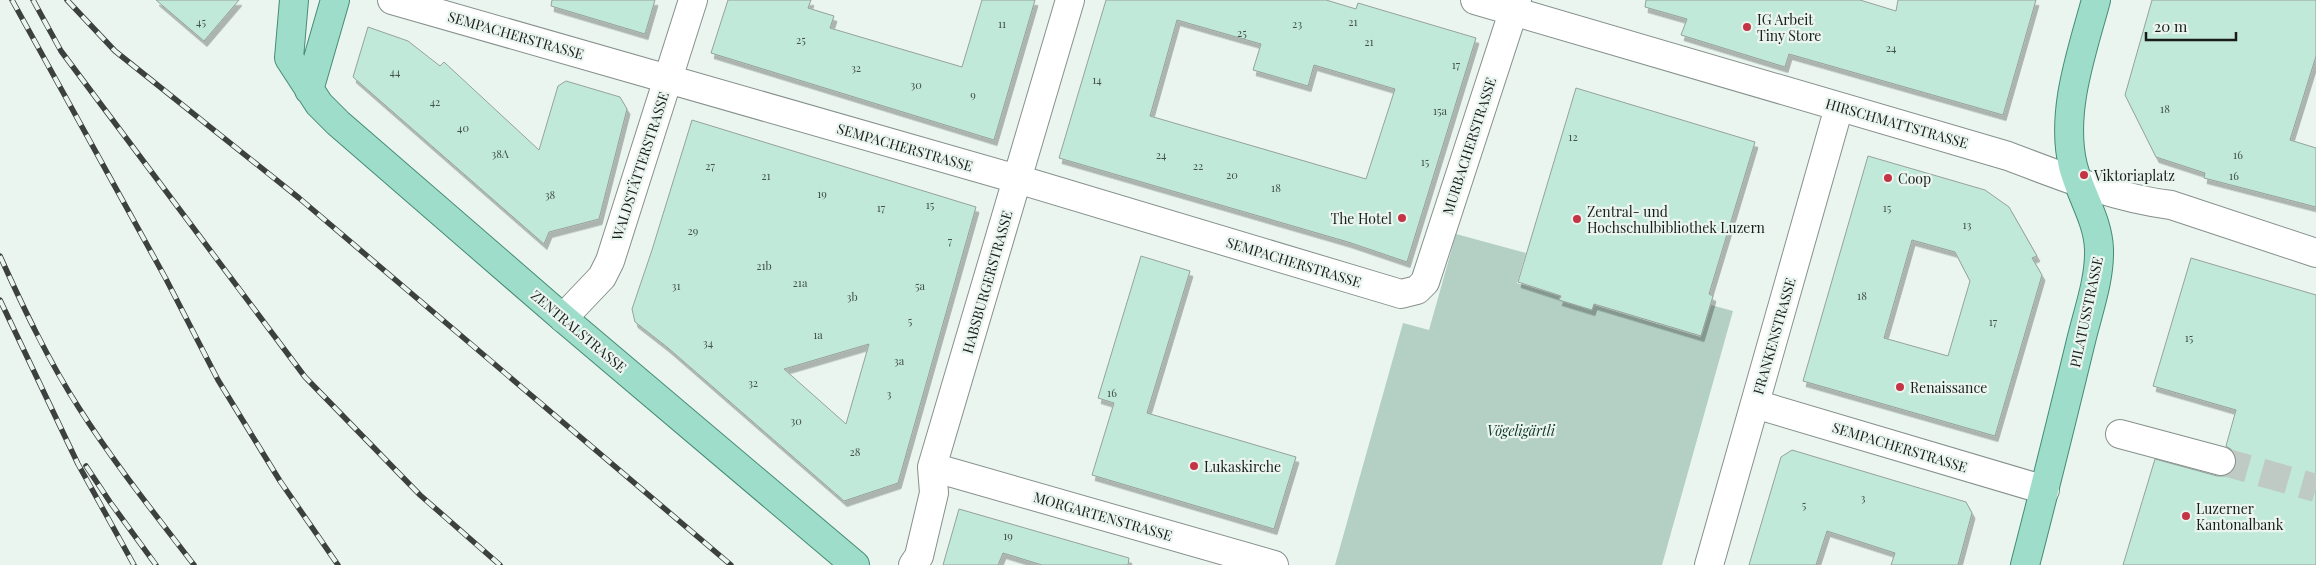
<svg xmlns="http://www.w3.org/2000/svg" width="2316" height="565" viewBox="0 0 2316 565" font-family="'Playfair Display',serif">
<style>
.green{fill:#b4cfc4}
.building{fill:#c0e9d9;stroke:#96a19d;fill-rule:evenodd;filter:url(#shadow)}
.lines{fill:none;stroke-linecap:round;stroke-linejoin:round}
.minor-tunnel{stroke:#c0cac5;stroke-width:28;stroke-dasharray:28 14;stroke-linecap:butt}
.minor-casing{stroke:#86908c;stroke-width:30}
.major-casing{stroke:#468b75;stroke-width:30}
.minor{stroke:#fff;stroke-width:28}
.major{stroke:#9eddc9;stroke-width:28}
.rail-casing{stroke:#3c413f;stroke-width:5.5}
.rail{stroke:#eaf5f0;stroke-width:4;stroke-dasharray:11;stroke-linecap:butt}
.poi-dot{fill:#c43444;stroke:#eaf5f0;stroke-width:2}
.labels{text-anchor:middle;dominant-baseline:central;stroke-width:4.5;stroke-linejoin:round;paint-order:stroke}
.number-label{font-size:11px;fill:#43504a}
.poi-label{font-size:14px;fill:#191d1b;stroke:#eaf5f0;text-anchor:start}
.street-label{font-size:14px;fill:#191d1b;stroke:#eaf5f0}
.park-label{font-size:14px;font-style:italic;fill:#0f3429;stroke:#eaf5f0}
</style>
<defs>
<filter id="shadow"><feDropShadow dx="3" dy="5.5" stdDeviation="0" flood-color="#0004"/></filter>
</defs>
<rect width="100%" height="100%" fill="#eaf5f0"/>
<path class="green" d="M1456,234L1526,253L1517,283L1560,296L1559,300L1592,310L1594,305L1700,337L1711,305L1733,311L1662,565H1335L1403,323L1429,330Z"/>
<path class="building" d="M156,0H239L204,41Z
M552,0H655L645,34L551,6Z
M728,0H811L808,8L834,16L830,28L962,67L982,0H1035L994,140L711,53Z
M1106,0H1326L1356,9L1358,3L1476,38L1407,262L1348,242L1059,158ZM1177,20L1261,44L1253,70L1308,86L1314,65L1395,89L1366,179L1150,116Z
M1646,0H1860L1896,11L1898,0H2036L2003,115L1789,54L1785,67L1681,35L1687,19L1645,7Z
M2152,0H2316V56L2290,140L2316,148V207L2204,178L2205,173L2156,157L2125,95Z
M368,27L408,41L440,66L444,62L539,150L558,86L566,81L620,97L627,109L599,219L549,232L544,244L353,77Z
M1576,88L1755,142L1709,294L1713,296L1701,336L1594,304L1592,310L1559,300L1561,296L1518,282Z
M692,120L976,207L898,483L844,501L667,347L635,322L632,309L652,250ZM869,344L846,424L784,369Z
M1868,156L1985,190L2009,207L2037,256L2032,258L2042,275L1995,436L1803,381ZM1912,240L1955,252L1970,281L1948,356L1884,338Z
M1141,256L1190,271L1147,413L1296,457L1274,529L1092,475L1114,403L1098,398Z
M2191,258L2316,295V565H2123L2155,459L2217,476H2226L2232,472L2236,465V456L2232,450L2226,446L2236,410L2153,386Z
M1792,450L1966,502L1972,513L1958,565H1891L1895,553L1827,531L1816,565H1749L1781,457Z
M959,509L1129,558L1128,565H1042L1003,553L998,565H943Z"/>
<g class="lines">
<path class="minor-tunnel" d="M2221,461L2316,488"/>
<defs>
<path id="minor" d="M392,0L1017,179L1401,294L1417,290L1425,282L1517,0
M1475,0L2008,156C2061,176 2114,198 2171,205L2316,253
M563,318L602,277L610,261L693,0
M1755,404L2045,490
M2120,434L2221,461
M932,467L1274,565
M913,565L919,556L934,493L932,467L1070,0
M1709,565L1839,107"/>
<path id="major" d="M294,0L289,58L319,104L338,123L563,318L855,565
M309,90L335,0
M2025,565C2044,492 2062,419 2080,345C2087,314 2100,281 2099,249C2098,220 2080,194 2073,166C2060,112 2082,52 2096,0"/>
</defs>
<use href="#minor" class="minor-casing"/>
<use href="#major" class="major-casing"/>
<use href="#minor" class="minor"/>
<use href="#major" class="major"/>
<defs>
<path id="rail" d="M12,0L166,279L218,380L280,481L338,565
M33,0L61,51L305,377L420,495L500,565
M67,0L115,51L299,198L731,565
M0,256C23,307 48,360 79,408C114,463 155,514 194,565
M0,300L78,464L134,565
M86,466L110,502L156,565"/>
</defs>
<use href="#rail" class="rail-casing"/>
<use href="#rail" class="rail"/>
</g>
<g class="poi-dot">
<circle cx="1747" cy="27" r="5"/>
<circle cx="2084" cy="175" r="5"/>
<circle cx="1888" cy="178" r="5"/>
<circle cx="1402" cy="218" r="5"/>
<circle cx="1577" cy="219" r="5"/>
<circle cx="1900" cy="387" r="5"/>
<circle cx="1194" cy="466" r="5"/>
<circle cx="2186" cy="516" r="5"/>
</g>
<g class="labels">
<g class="number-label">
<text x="201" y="21">45</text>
<text x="1353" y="21">21</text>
<text x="1002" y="23">11</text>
<text x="1297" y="23">23</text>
<text x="1242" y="32">25</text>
<text x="801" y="39">25</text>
<text x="1369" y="41">21</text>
<text x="1891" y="47">24</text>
<text x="1456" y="64">17</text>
<text x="856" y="67">32</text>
<text x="395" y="71">44</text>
<text x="1097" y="79">14</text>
<text x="916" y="84">30</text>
<text x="973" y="94">9</text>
<text x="435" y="101">42</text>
<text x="2165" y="108">18</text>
<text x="1440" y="110">15a</text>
<text x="463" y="127">40</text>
<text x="1573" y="136">12</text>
<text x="500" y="153">38A</text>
<text x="1161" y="154">24</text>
<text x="2238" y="154">16</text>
<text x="1425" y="161">15</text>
<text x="710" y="165">27</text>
<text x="1198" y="165">22</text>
<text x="1232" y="174">20</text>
<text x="766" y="175">21</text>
<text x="2234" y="175">16</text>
<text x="1276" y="187">18</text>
<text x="822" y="193">19</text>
<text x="550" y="194">38</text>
<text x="930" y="204">15</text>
<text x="881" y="207">17</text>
<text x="1887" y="207">15</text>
<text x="1967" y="224">13</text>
<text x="693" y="230">29</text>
<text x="950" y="240">7</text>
<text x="764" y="265">21b</text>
<text x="800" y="282">21a</text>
<text x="676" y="285">31</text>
<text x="920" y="285">5a</text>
<text x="1862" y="295">18</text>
<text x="852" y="296">3b</text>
<text x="910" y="320">5</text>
<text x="1993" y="321">17</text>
<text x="818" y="334">1a</text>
<text x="2189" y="337">15</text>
<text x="708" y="342">34</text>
<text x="899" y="360">3a</text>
<text x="753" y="382">32</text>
<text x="1112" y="392">16</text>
<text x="889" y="393">3</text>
<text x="796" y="420">30</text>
<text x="855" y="451">28</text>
<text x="1863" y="497">3</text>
<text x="1804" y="504">5</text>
<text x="1008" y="535">19</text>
</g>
<g class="poi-label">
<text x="1757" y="19">IG Arbeit<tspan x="1757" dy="16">Tiny Store</tspan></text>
<text x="2094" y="175">Viktoriaplatz</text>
<text x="1898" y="178">Coop</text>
<text x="1587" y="211">Zentral- und<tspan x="1587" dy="16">Hochschulbibliothek Luzern</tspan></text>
<text x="1392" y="218" text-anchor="end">The Hotel</text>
<text x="1910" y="387">Renaissance</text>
<text x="1204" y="466">Lukaskirche</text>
<text x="2196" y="508">Luzerner<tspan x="2196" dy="16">Kantonalbank</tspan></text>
</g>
<g class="street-label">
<text transform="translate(516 35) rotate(16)">SEMPACHERSTRASSE</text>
<text transform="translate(1897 123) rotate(16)">HIRSCHMATTSTRASSE</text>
<text transform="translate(1469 146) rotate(-72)">MURBACHERSTRASSE</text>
<text transform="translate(905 147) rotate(16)">SEMPACHERSTRASSE</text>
<text transform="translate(640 166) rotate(-72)">WALDSTÄTTERSTRASSE</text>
<text transform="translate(1294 262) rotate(17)">SEMPACHERSTRASSE</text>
<text transform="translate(987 282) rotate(-74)">HABSBURGERSTRASSE</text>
<text transform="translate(2086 312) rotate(-78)">PILATUSSTRASSE</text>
<text transform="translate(579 331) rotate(40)">ZENTRALSTRASSE</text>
<text transform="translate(1774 336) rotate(-74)">FRANKENSTRASSE</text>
<text transform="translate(1900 447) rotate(17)">SEMPACHERSTRASSE</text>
<text transform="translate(1103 516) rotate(16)">MORGARTENSTRASSE</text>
</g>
<g class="park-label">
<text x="1521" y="430">Vögeligärtli</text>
</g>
</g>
<path d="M2146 32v8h90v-8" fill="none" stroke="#191d1b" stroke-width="2.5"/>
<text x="2154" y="32" font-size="15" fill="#191d1b" stroke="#eaf5f0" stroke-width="4" paint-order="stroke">20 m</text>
</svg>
